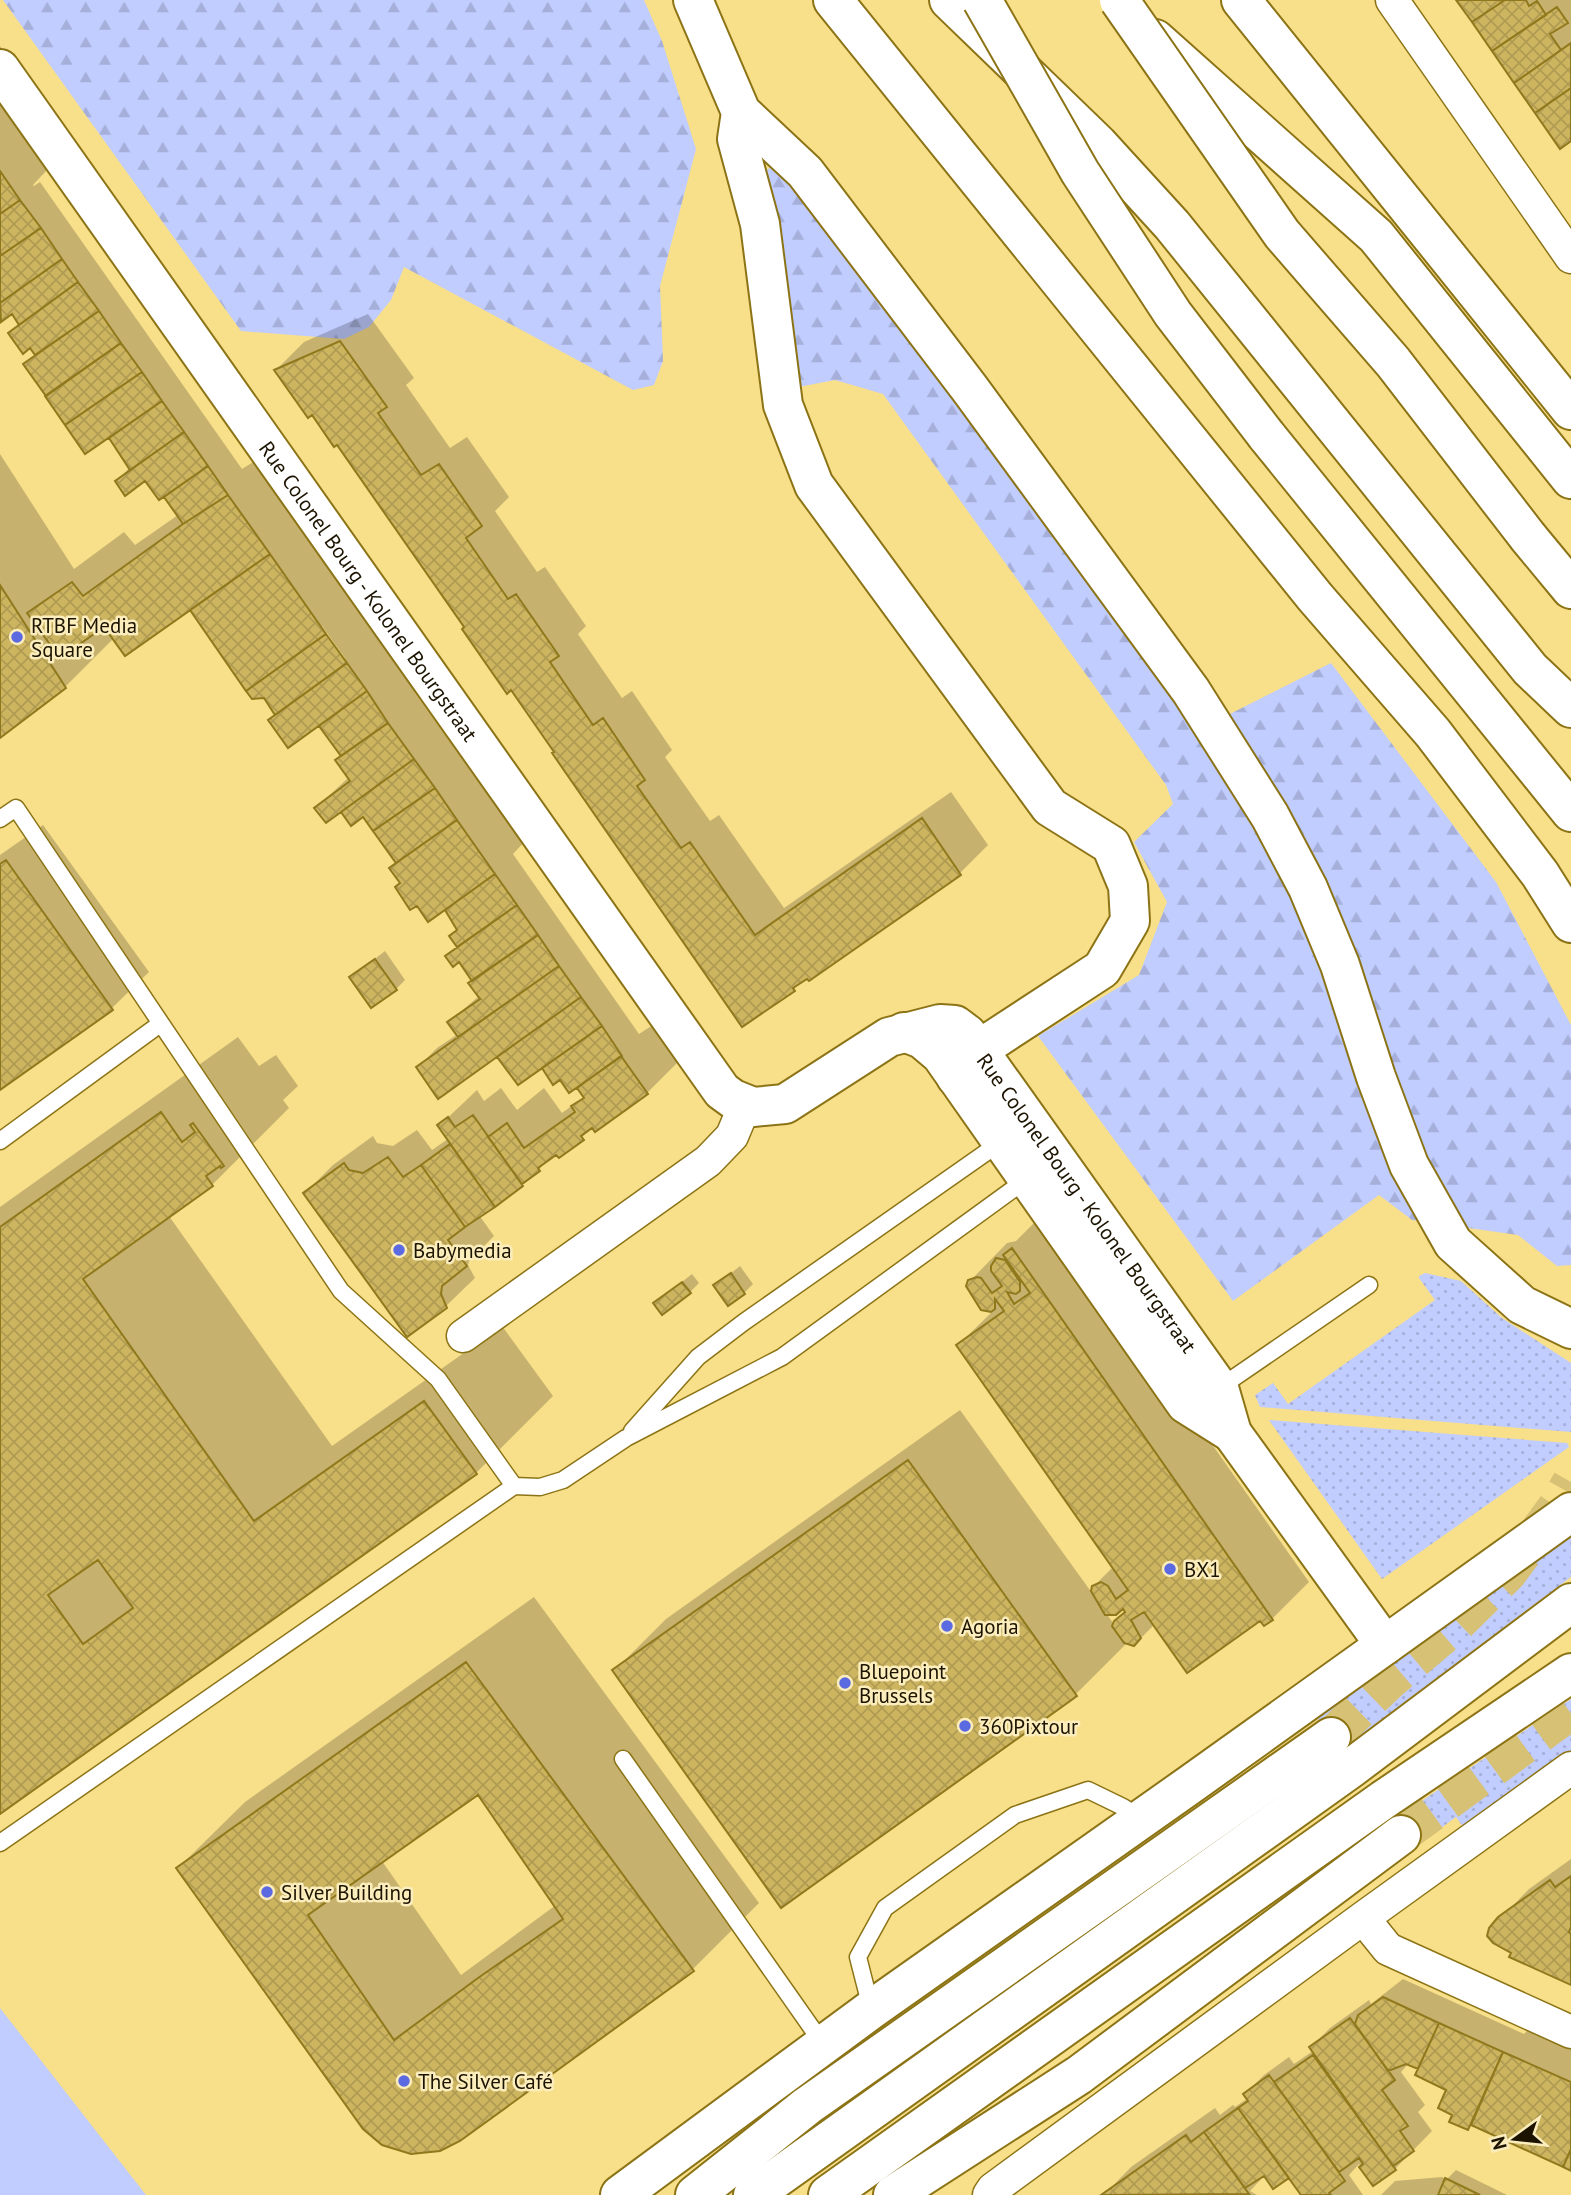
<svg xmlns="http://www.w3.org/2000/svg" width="1571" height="2195" viewBox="0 0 1571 2195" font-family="'PT Sans',sans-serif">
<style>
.grass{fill:url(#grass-dots)}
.forest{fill:url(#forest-firs)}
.green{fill:#c1cdff}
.shadow{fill:#0003;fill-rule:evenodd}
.building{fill:url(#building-cross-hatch);stroke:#90791d;stroke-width:2;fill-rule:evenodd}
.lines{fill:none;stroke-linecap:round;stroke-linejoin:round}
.highway-tunnel{stroke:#d7c175;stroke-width:38;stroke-dasharray:38 19;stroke-linecap:butt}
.lane-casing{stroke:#8c7416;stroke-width:19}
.street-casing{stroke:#8c7416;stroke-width:35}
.secondary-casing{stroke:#8c7416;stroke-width:42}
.primary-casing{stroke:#8c7416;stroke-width:42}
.highway-casing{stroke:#8c7416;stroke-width:42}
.lane{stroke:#fff;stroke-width:16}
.street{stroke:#fff;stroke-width:32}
.secondary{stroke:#fff;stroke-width:38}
.primary{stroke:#fff;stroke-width:38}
.highway{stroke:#fff;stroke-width:38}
.highway-bridge-casing{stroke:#8c7416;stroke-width:42;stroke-linecap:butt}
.highway-bridge{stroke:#fff;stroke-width:38}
.poi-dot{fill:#5b6ae1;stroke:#fcedbc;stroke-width:2.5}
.labels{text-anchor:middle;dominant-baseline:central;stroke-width:5;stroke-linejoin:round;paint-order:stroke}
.street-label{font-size:21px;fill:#1c1400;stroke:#fcedbc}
.poi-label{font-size:21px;fill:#1c1400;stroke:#fcedbc;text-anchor:start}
</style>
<defs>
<pattern id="grass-dots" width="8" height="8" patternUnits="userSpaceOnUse" patternTransform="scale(1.75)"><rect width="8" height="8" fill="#c1cdff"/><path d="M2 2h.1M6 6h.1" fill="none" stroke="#a5afd9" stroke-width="1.8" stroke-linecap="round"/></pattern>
<pattern id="forest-firs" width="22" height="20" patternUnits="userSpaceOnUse" patternTransform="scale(1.75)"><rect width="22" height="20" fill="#c1cdff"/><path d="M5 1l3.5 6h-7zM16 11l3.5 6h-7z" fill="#a5afd9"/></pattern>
<pattern id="building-cross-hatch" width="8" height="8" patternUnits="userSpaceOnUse" patternTransform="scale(1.75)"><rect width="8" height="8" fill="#cdb560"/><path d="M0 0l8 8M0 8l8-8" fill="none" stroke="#af9b52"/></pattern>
</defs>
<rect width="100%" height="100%" fill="#f8df8a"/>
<path class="grass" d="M1425,1273L1461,1281L1502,1318L1571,1363V1432L1260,1407L1255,1395L1273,1383L1288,1404L1435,1300L1419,1278V1276Z
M1269,1420L1567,1443L1569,1447L1382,1579Z
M1571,1529V1577L1341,1750L1313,1712Z
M1571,1699V1752L1466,1831L1456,1817L1411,1850L1391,1822Z"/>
<path class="forest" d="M3,0H644L662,41L696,149L660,286L663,361L654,385L633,390L404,267L391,300L369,327L344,339L241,331Z
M776,165L1212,723L1331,663L1496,882L1571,1025V1265L1557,1266L1518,1235L1412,1220L1379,1195L1233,1301L1038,1036L1139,975L1167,902L1134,842L1173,804L1166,785L883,394L835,380L793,388L760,173Z"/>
<path class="green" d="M0,2008L146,2195H0Z"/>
<path class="shadow" d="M1458,0H1571V139L1536,111Z
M0,46L26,84L3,107L47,170L33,185L34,186L40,182L242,469L280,445L376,581L353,604L375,635L384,628L424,684L415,693L485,791L495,785L530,836L513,854L639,1034L659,1021L684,1056L647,1093L594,1127L559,1156L556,1153L522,1185L479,1215L494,1236L469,1261L468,1265L475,1278L446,1306L407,1335L305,1193L333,1165L373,1136L377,1143L393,1146L417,1130L432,1150L448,1139L439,1126L477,1090L484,1101L501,1088L517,1110L544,1088L562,1113L585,1096L579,1088L585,1082L561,1078L543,1066L518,1082L497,1055L418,1067L437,1048L458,1034L449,1022L479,996L474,980L460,960L448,956L458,946L459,928L447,910L453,904L402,882L398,862L363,815L316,808L349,777L343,755L320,723L276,714L265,697L190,608L114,638L65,687L0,736V454L74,569L124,532L135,545L178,515L164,494L146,479L117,481L130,467L109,435L25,364L36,354L30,346L10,333L20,324L12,312L1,319L0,318V307L3,304L0,300ZM322,626L345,658H341L319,628Z
M368,314L414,378L406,385L450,448L467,437L509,497L495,511L537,572L545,567L586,626L578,634L622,698L632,691L672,750L665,757L710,821L719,815L784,908L951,792L988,845L959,874L807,976L794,989L556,752L337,442L276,370L304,342Z
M43,825L149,972L112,1008L0,1088V855Z
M385,951L405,980L396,989L352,977Z
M238,1037L259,1066L276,1055L298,1086L283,1100L289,1108L212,1185L169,1216L332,1446L502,1326L553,1396L476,1473L0,1812V1207Z
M1049,1213L1309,1582L1272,1619L1155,1624L1137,1642L1127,1643L1076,1694L781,1906L615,1670L666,1619L960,1410L1092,1593L1094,1586L1114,1566L958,1345L993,1311L983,1308L970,1281L1007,1243L1016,1241L1035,1222L1037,1223ZM1124,1606L1126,1611L1113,1623L1106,1613Z
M740,1266L753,1284L744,1293L715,1286Z
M692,1274L699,1283L690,1292L655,1303Z
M534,1597L759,1903L693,1969L450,2145L178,1868L245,1802ZM478,1792L556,1905L461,1975L382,1861Z
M1571,1859V1983L1513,1952L1500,1919L1529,1889Z
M1403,1979L1524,2034L1533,2025L1571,2042V2169L1472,2124L1468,2128L1455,2114L1448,2089L1420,2068L1409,2063L1401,2072L1425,2105L1418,2112L1432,2131L1395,2169L1373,2184L1359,2164L1349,2175L1363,2195H1301L1289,2176L1265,2175L1250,2191L1257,2195H1104L1131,2167L1215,2108L1220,2115L1233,2105L1235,2107L1248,2098L1245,2094L1264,2075L1289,2057L1294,2064L1313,2051L1311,2047L1330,2028L1369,2000L1371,2004Z
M1456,2170L1507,2195H1381L1395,2181L1442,2177L1446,2180Z"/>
<path class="building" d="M1456,0H1505L1472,22Z
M1505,0H1526L1529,6L1537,1L1546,15L1492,51L1472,22Z
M1557,7L1568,23L1550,34L1561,50L1514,83L1492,51Z
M1571,43V88L1535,113L1514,83Z
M1571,88V141L1560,149L1535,113Z
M0,171L20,200L0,214Z
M20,200L41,228L0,256V214Z
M41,228L62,259L0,303V256Z
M62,259L78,282L19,325L12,314L1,322L0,303Z
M78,282L99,311L35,355L30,348L23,354L8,333Z
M99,311L121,343L46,396L23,364Z
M340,341L387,407L378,413L421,475L439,464L482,526L466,538L508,599L516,594L559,656L550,662L593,725L603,718L645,780L637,786L681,848L690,842L755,935L922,818L961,875L809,981L807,979L793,988L795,991L742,1027L552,753L554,752L511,690L507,694L462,629L464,627L337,445L334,447L312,415L308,418L274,370Z
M121,343L142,372L65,425L45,396Z
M142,372L162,401L85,454L65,425Z
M162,401L184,432L130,470L109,438Z
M184,432L208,466L159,500L145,481L125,496L115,481Z
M208,466L228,495L183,524L164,497Z
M228,495L270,554L125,656L104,627L60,658L27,613L72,582L83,596L183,524Z
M270,554L326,634L246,691L190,610Z
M0,585L66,688L0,738Z
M326,634L347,663L275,715L264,698L252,699L246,691Z
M347,663L367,691L288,748L268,720Z
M367,691L388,723L341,756L319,726Z
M388,723L414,759L326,823L314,808L350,781L335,760Z
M414,759L435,788L373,831L363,817L351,826L341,812Z
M435,788L457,820L396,863L373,831Z
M457,820L495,874L428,922L417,906L410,910L395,887L400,883L389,868Z
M6,860L113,1010L0,1090V864Z
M495,874L517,905L457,947L449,936L457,930L445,910Z
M517,905L538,935L472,981L459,962L453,967L445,956Z
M538,935L559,966L458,1037L447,1022L480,999L468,983Z
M375,959L397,990L371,1008L349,977Z
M559,966L581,997L438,1099L416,1067Z
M581,997L602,1026L518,1085L497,1057Z
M602,1026L622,1056L569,1093L560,1080L553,1085L542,1068Z
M621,1056L648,1094L595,1132L592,1128L581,1136L584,1140L559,1158L556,1155L538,1168L540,1171L522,1184L488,1137L507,1123L524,1148L575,1112L571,1106L584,1098L577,1088Z
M161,1112L182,1142L195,1132L190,1125L193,1123L224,1166L221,1168L220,1166L206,1176L213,1186L83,1279L254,1521L424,1401L477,1474L0,1814V1227ZM98,1560L133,1608L83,1644L48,1595Z
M473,1115L523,1186L495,1207L437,1125L448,1117L455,1127Z
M450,1144L495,1207L465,1227L421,1165Z
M388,1157L403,1177L421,1165L465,1227L448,1240L467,1266L442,1286L441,1294L447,1308L407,1337L303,1193L344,1163L349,1170L363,1173Z
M1012,1248L1273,1620L1264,1626L1260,1621L1187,1673L1144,1612L1131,1620L1141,1638L1134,1646L1124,1643L1112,1626L1114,1621L1125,1612L1123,1609L1116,1615H1105L1091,1591L1092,1586L1101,1582L1108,1586L1116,1599L1128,1590L956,1345L1004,1311L995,1299V1309L991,1312L981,1310L966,1286L968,1280L977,1277L981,1278L992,1293L1002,1286L991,1271V1266L996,1258L1005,1260L1020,1282V1291L1016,1294L1007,1292L1014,1304L1030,1293L1003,1255Z
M731,1273L745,1294L728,1306L713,1285Z
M682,1282L691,1293L662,1315L653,1303Z
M908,1460L1077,1696L781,1908L612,1670Z
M466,1662L694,1971L460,2141L440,2151L411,2154L382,2145L363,2129L176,1868ZM478,1795L563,1919L478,1978L394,2040L308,1915Z
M1571,1876V1927L1569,1932L1571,1933V1985L1509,1957L1511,1953L1493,1943L1487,1936L1489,1928L1498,1917L1550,1880L1555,1887Z
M1383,1997L1439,2023L1418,2069L1406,2064L1388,2071L1355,2024L1358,2015Z
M1350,2018L1395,2080L1382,2090L1408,2126L1400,2131L1414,2151L1393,2166L1309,2047Z
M1439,2023L1503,2052L1468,2130L1449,2122L1452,2115L1438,2108L1446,2090L1415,2075Z
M1503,2052L1571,2082V2149L1563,2167L1471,2125Z
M1313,2055L1396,2170L1373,2186L1359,2167L1363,2164L1359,2158L1339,2172L1274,2082Z
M1269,2075L1345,2181L1329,2193L1331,2195H1301L1238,2108L1248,2101L1243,2094Z
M1238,2108L1289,2178L1273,2189L1264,2176L1245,2188L1204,2132Z
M1204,2132L1249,2194L1101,2195L1186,2135L1191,2142Z
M1571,2149V2171L1563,2167Z
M1445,2178L1480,2195H1438Z"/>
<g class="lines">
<path class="highway-tunnel" d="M1331,1737L1388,1682L1453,1627L1508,1573L1558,1505L1571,1482
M1401,1835L1571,1711"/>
<defs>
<path id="lane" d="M0,819L16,808L341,1291L438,1379L514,1486L0,1843
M0,1141L160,1024
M1219,1388L1369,1285
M632,1431L698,1357L744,1322L1001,1142
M514,1486L540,1487L563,1480L626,1438L782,1357L1027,1179
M623,1759L823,2044
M871,2008L858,1957L885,1908L1015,1815L1088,1790L1123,1807L1140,1818"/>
<path id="street" d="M1392,0L1571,257
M463,1336L708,1161L732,1136L745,1105
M1363,1918L1388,1949L1571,2032
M989,2195L993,2189L1363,1918L1571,1768"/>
<g id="secondary">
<path id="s1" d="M0,69L722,1091L733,1099L753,1107L785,1104L889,1037L940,1024L955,1025L967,1034L1219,1388L1232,1433L1385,1645"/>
<path d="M904,1032L922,1039L941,1055L1186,1404L1232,1433"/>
<path d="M620,2195L872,2009L1191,1784L1571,1512"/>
</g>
<path id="primary" d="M753,2195L1350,1769L1571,1603
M828,2195L1383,1800L1571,1673"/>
<path id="highway" d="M693,0L741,112L805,172L970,389L1191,691L1270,816L1308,888L1340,965L1376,1077L1409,1165L1453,1243L1522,1305L1571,1329
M833,0L1315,597L1433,733L1540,874L1571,923
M949,0L1098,144L1172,225L1530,669L1571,708
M1241,0L1571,410
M1155,39L1376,236L1571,479
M741,112L737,139L760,224L783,405L814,485L1050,807L1111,845L1128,886L1130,921L1102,969L978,1050L956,1077
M1266,435L1571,812
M1528,537L1571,589
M695,2195L807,2106L1331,1737
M893,2195L1079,2075L1401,1835"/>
</defs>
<use href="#lane" class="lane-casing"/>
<use href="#street" class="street-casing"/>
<use href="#secondary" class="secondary-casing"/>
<use href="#primary" class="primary-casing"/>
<use href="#highway" class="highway-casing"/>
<use href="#lane" class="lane"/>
<use href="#street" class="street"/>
<use href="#secondary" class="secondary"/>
<use href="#primary" class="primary"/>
<use href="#highway" class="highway"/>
<defs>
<path id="highway-bridge" d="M982,0L1080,172L1173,314L1266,435
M1119,0L1282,234L1393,362L1528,537"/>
</defs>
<use href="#highway-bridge" class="highway-bridge-casing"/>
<use href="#highway-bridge" class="highway-bridge"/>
</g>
<g class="poi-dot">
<circle cx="17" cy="637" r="7"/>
<circle cx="399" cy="1250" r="7"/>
<circle cx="1170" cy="1569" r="7"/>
<circle cx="947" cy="1626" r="7"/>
<circle cx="845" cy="1683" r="7"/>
<circle cx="965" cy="1726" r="7"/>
<circle cx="267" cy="1892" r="7"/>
<circle cx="404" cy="2081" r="7"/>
</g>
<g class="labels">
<g class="street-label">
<text stroke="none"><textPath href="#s1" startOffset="639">Rue Colonel Bourg - Kolonel Bourgstraat</textPath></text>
<text stroke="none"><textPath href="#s1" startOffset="1732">Rue Colonel Bourg - Kolonel Bourgstraat</textPath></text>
</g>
<g class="poi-label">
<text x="31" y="625">RTBF Media<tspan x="31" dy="24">Square</tspan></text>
<text x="413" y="1250">Babymedia</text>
<text x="1184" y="1569">BX1</text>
<text x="961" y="1626">Agoria</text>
<text x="859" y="1671">Bluepoint<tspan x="859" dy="24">Brussels</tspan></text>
<text x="979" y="1726">360Pixtour</text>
<text x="281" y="1892">Silver Building</text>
<text x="418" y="2081">The Silver Café</text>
</g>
</g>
<g transform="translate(1515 2139) rotate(255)" stroke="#fcedbc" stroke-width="5" paint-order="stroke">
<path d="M0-5L12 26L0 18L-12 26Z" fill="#1c1400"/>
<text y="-10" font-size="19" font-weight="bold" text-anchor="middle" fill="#1c1400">N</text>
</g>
</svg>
